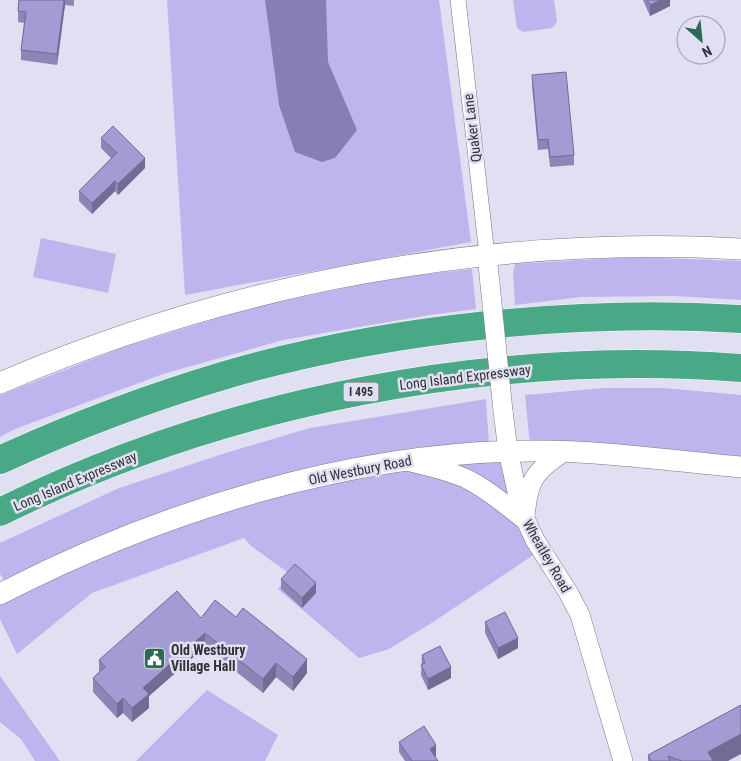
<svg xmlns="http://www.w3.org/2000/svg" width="741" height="761" viewBox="0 0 741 761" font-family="'Roboto Condensed',sans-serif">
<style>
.green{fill:#beb5ef}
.water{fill:#877eb5}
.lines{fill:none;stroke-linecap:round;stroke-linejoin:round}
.minor-casing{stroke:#797788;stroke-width:16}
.tertiary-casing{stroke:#797788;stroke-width:20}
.secondary-casing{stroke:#797788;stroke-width:22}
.motorway-casing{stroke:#fff;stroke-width:29}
.minor{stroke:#fff;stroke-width:15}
.tertiary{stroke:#fff;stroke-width:19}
.secondary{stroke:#fff;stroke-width:21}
.motorway{stroke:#49a886;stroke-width:28}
.tertiary-bridge-casing{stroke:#797788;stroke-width:20;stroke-linecap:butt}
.tertiary-bridge{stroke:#fff;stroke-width:19}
.wall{fill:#8c85b6}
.shaded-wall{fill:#726c94}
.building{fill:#a39bd4;stroke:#726c94}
.labels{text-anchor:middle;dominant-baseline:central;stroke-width:5;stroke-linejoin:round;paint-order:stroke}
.shield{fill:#e1dff2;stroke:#666570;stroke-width:1}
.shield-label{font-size:12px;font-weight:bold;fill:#323138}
.street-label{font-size:14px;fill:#323138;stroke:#e1dff2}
.poi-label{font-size:14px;font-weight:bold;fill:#323138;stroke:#e1dff2;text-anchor:start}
</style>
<rect width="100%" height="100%" fill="#e1dff2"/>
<path class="green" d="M167,0H439L471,242L185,295Z
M513,0H554L557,22L552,28L523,32L517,28Z
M41,238L116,254L108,293L33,277Z
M631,257L741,261V300L675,296L581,297L515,305L513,272L515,264Z
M472,269L476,309L429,315L283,340L163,374L15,429L0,437V395L124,347L250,308L392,278Z
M605,388H664L741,395V458L530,445L525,395Z
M486,399L489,444L390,454L6,584L0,574V543L119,488L229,452L310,428Z
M508,451L541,550L430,624L389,649L359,658L278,589L290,574L251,546L244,538L92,593L17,654L0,619V594L234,500Z
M0,676L60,761H35L21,739L0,722Z
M207,690L278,735L265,761H136Z"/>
<path class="water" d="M265,0H326L328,62L357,130L335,158L322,162L295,152L279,105Z"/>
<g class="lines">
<defs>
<path id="minor" d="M458,0L487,255"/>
<path id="tertiary" d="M487,255L490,284
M503,411L508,451L521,510L535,540L568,592L580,615L623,761
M411,462C430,467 450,471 467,479C489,490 507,506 525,520
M525,517C528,481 534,471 564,452"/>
<path id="secondary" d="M0,383C233,283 487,235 741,249
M0,594C161,511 355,450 538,451C606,451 673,461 741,467"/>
<path id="motorway" d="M0,460C74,426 151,397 229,374C389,328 576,309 741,319
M0,512C224,401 491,349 741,368"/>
</defs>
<use href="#minor" class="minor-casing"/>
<use href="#tertiary" class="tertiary-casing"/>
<use href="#secondary" class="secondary-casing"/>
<use href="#motorway" class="motorway-casing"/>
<use href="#minor" class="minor"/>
<use href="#tertiary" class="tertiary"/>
<use href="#secondary" class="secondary"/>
<use href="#motorway" class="motorway"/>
<defs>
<path id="tertiary-bridge" d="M490,284L503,411"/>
</defs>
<use href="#tertiary-bridge" class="tertiary-bridge-casing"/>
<use href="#tertiary-bridge" class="tertiary-bridge"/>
</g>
<path class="wall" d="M19,0H74V6L65,5L57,65L21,60V50L24,23L18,22V11Z
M643,0H670V6L650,16Z
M532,75L574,155V165L550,167L548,149L538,150L532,85Z
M101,138L145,168L118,195L115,191L92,214L79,201V191L111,158L101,148Z
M281,579L316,593L302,608L281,589Z
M201,618L307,673L293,691L276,677L263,693L205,647L149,696V708L132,722L123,713L117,718L93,692V678L99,672V660Z
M485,622L518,648L498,659L485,633Z
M422,655L451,678L428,690L421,675Z
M741,705L728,761H648V755Z
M399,742L436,756H435L438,761H405L399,752Z"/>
<path class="shaded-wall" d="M64,0H65V5L57,65V54Z
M661,0H670V6L650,16V5Z
M145,158V168L118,195V184Z
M115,181V191L92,214V203Z
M316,583V593L302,608V598Z
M205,633V647L149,696V708L132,722V708L143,688Z
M518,638V648L498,659V648Z
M307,659V673L293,691V677Z
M276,663V677L263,693V679Z
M451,667V678L428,690V679Z
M123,698V713L117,718V704Z
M741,734V754L728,761H708V752Z
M436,745V756L430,759V749Z"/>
<path class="building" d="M19,0H64L57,54L21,50L26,12L18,11Z
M647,0H661L650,5Z
M566,72L574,155L550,157L548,139L538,140L532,75Z
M113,126L145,158L118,184L115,181L92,203L79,191L117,153L101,138Z
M295,564L316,583L302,598L281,579Z
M177,591L201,618L215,600L236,617L243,608L307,659L293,677L276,663L263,679L205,633L143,688L149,694L132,708L123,698L117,704L93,678L105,667L99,660Z
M505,612L518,638L498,648L485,622Z
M440,646L451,667L428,679L421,665L425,663L422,655Z
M741,705V734L708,752L713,761H682L668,756L670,761H651L648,755Z
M424,726L436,745L430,749L438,761H412L399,742Z"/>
<defs>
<symbol id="civic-square" viewBox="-11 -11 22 22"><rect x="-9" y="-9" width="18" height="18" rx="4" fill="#2d6953" stroke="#e1dff2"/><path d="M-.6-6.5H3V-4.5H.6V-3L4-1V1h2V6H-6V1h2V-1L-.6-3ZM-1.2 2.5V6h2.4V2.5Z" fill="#fff"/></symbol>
</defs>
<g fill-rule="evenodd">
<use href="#civic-square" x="142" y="646" width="25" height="25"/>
</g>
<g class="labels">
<rect class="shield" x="343.5" y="382.5" width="35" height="19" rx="4"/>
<g class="shield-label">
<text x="361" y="392">I 495</text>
</g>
<g class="street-label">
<text transform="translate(472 128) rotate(-97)">Quaker Lane</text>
<text transform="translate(465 377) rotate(-7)">Long Island Expressway</text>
<text transform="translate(360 470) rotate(-11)">Old Westbury Road</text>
<text transform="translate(75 481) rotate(-23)">Long Island Expressway</text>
<text transform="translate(547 556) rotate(60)">Wheatley Road</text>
</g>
<g class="poi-label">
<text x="171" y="650">Old Westbury<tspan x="171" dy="16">Village Hall</tspan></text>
</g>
</g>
<g transform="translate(701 40) rotate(153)"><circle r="24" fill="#e1dff2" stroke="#9b99a8"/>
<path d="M0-4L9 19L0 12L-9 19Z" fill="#2d6953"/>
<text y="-8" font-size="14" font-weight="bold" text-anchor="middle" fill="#323138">N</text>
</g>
</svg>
